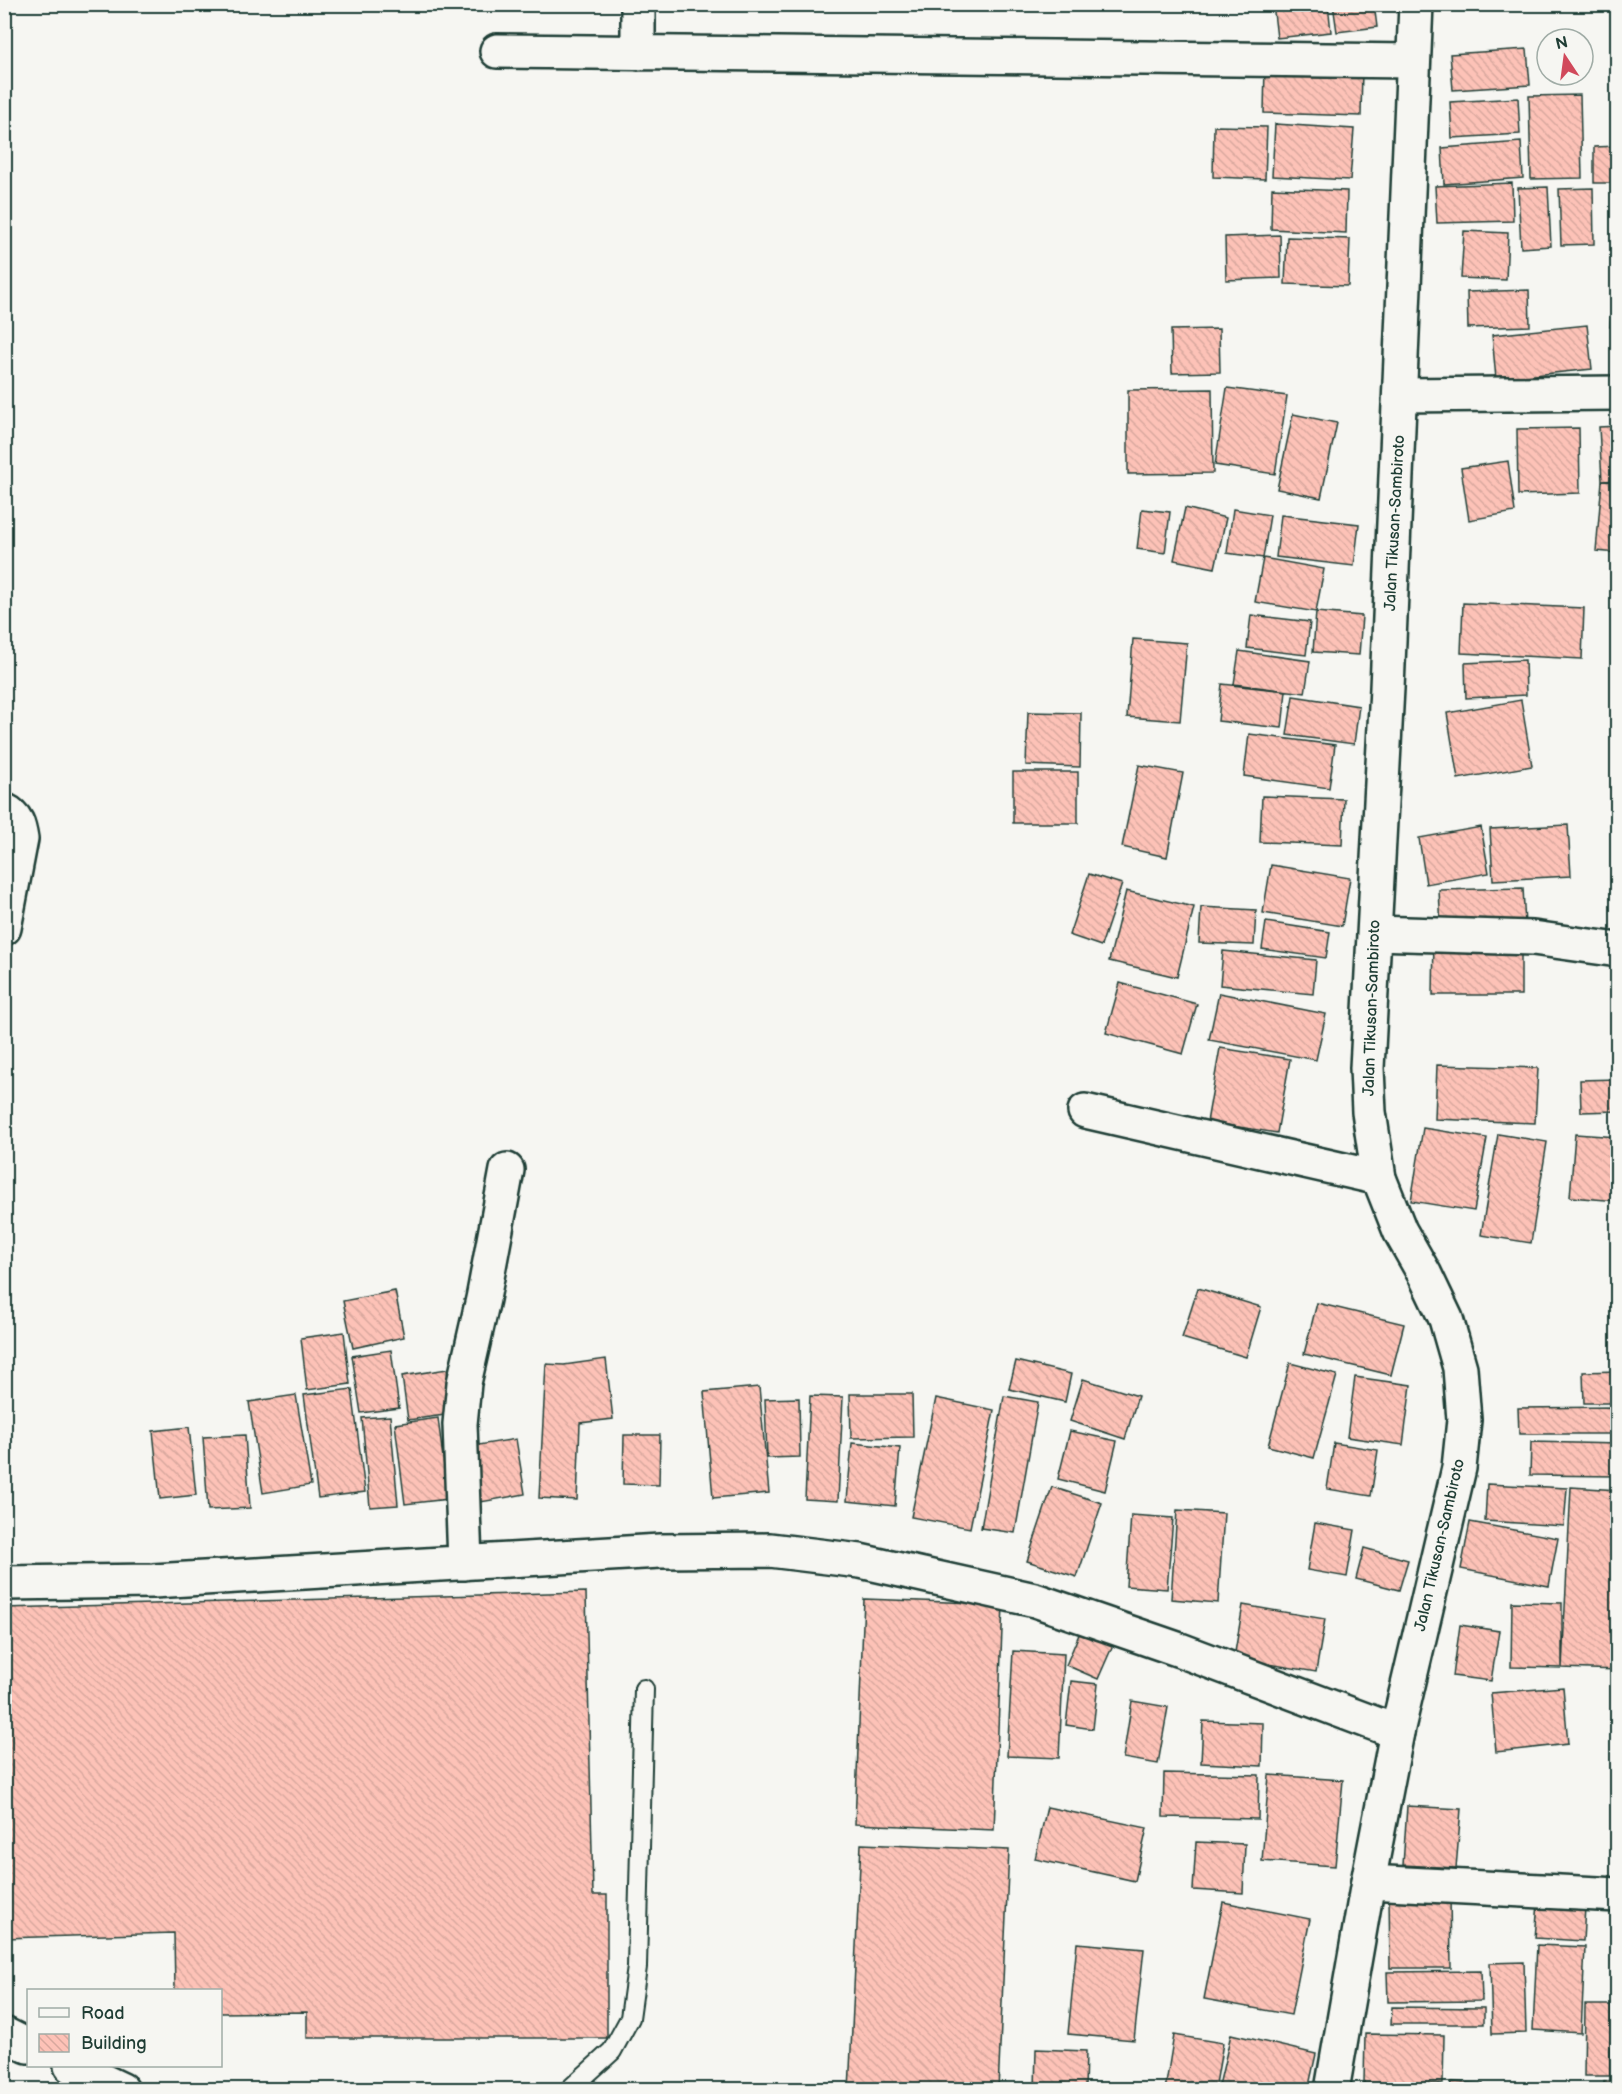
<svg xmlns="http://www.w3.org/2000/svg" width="1622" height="2094" viewBox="0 0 1622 2094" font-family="'Balsamiq Sans',sans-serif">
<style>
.building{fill:url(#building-back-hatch);stroke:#1f3d34;stroke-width:1.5}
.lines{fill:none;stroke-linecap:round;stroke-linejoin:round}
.service-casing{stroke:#1f3d34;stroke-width:22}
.minor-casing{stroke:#1f3d34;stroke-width:38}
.tertiary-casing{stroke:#1f3d34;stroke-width:38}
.trunk-casing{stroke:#1f3d34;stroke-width:38}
.service{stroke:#f6f6f2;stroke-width:18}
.minor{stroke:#f6f6f2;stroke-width:33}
.tertiary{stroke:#f6f6f2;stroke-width:33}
.trunk{stroke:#f6f6f2;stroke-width:33}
.labels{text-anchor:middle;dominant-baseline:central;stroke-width:5;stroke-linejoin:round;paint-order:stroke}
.street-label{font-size:16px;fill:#1f3d34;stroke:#f6f6f2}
</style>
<defs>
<pattern id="building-back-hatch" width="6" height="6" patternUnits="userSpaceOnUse" patternTransform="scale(1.5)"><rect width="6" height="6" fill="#fdc2b7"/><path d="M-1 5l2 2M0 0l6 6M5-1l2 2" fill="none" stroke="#d8a89e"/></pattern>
</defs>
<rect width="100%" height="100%" fill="#f6f6f2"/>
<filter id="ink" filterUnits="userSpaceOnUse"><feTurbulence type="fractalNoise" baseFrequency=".0167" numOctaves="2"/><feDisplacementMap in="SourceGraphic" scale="12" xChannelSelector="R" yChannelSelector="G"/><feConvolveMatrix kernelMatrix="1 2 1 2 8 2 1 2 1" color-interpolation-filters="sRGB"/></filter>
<g filter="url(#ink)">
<path class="building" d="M1273,4H1328L1331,32L1277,38Z
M1333,4H1374L1377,27L1337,32Z
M1527,49L1530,85L1453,90L1450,54Z
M1265,67L1362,69L1361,116L1264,113Z
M1580,95L1582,178L1531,179L1529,96Z
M1518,98L1520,134L1452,138L1450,102Z
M1275,124L1354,129L1350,180L1272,176Z
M1214,126L1267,127L1265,179L1213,177Z
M1521,142L1523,178L1444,184L1442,148Z
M1618,146V183H1594V147Z
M1512,183L1513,221L1437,223L1435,186Z
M1548,187L1551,246L1521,248L1518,188Z
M1272,188L1347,191L1346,233L1271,229Z
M1593,188L1594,244L1561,245L1559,189Z
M1464,231L1508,233L1506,280L1461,278Z
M1280,235L1281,278L1226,280L1225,237Z
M1287,237L1350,239L1348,286L1285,284Z
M1615,260H1618V327H1610Z
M1529,290L1530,326L1468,328L1467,292Z
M1587,325L1592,369L1496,379L1492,335Z
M1219,329L1220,372L1172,373L1171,330Z
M1227,388L1287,396L1275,474L1215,465Z
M1212,389L1213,473L1128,474V390Z
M1293,414L1337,423L1321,498L1277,489Z
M1618,426V480L1602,481L1599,427Z
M1579,428L1580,493L1518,495L1517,429Z
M1508,461L1515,512L1469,520L1461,468Z
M1602,481L1618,482V553L1596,551Z
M1185,508L1226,518L1215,568L1174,560Z
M1142,509L1170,512L1165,553L1137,549Z
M1233,509L1270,515L1263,558L1227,553Z
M1281,515L1359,524L1354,566L1276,557Z
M1263,558L1324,569L1316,612L1255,602Z
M1463,603L1584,608L1582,659L1461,653Z
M1316,612L1362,616L1359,655L1313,652Z
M1251,615L1310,622L1306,655L1247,648Z
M1133,639L1187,643L1180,721L1127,717Z
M1239,651L1310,661L1305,693L1234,684Z
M1525,660L1526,695L1466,698L1465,663Z
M1222,684L1286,691L1282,728L1218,721Z
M1293,696L1359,706L1354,744L1287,735Z
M1521,700L1532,766L1458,779L1447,713Z
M1028,712L1081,713L1080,767L1026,765Z
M1249,734L1335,745L1329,788L1244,776Z
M1139,765L1183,773L1167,857L1122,847Z
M1013,772H1078V823H1013Z
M1262,796L1344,799L1342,845L1260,842Z
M1568,825L1571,876L1493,880L1490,829Z
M1481,827L1489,873L1426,884L1419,838Z
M1271,865L1350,878L1342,926L1263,913Z
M1089,874L1122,884L1101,946L1069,935Z
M1523,888L1525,925L1441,928L1439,890Z
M1126,891L1194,907L1177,977L1109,961Z
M1201,907L1256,910L1254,945L1199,943Z
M1266,922L1330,932L1326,958L1262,949Z
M1434,939L1521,940V995H1433Z
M1223,951L1316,960L1313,994L1220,985Z
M1120,983L1197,1004L1183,1054L1106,1033Z
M1219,993L1326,1014L1316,1060L1209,1040Z
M1220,1048L1290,1059L1277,1133L1207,1122Z
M1437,1065L1538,1068L1535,1123L1435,1119Z
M1618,1079V1111L1581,1112L1580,1080Z
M1423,1128L1487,1138L1474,1211L1411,1201Z
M1498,1134L1547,1142L1531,1243L1481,1235Z
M1575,1134L1618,1137V1201L1570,1197Z
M1198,1288L1261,1307L1246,1357L1182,1338Z
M395,1291L404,1337L353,1348L343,1301Z
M1317,1303L1404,1324L1391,1375L1304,1354Z
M344,1332L350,1384L307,1390L301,1338Z
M391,1350L399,1408L361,1413L352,1356Z
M606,1359L613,1419L580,1423L577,1500L539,1498L546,1364L564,1365Z
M1016,1361L1071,1374L1065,1402L1009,1389Z
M1290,1363L1337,1375L1314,1458L1268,1446Z
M447,1369L452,1414L408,1420L402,1376Z
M1618,1371V1403H1584L1583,1372Z
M1355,1377L1411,1385L1403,1445L1347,1437Z
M1083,1379L1138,1396L1125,1439L1070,1421Z
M759,1387L769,1493L713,1498L704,1392Z
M352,1389L365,1492L318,1498L304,1395Z
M850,1394H912L913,1437L851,1438Z
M296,1395L311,1485L263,1493L249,1402Z
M810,1396L843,1397L838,1501L805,1499Z
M1004,1396L1038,1402L1015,1533L981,1528Z
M799,1398L800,1457L767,1458L765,1399Z
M936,1398L994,1410L970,1528L911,1517Z
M1618,1407V1434H1519L1518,1408Z
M390,1416L398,1505L370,1507L362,1418Z
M438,1418L448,1499L405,1504L395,1424Z
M189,1427L196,1495L160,1499L153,1431Z
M1070,1431L1117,1441L1105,1491L1058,1479Z
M245,1435L250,1508L208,1510L203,1437Z
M624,1435H660L659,1485L623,1484Z
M516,1439L525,1494L481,1502L472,1446Z
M1531,1442L1618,1444V1476L1530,1475Z
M852,1443L900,1448L895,1506L847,1501Z
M1334,1443L1378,1450L1371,1496L1327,1489Z
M1487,1484L1567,1488L1564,1526L1485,1521Z
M1052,1487L1102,1503L1077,1577L1027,1561Z
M1571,1487L1618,1490V1670L1562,1668Z
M1177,1510L1224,1513L1218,1603L1171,1599Z
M1131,1515L1173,1518L1167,1589L1126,1586Z
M1470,1522L1558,1538L1549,1586L1461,1569Z
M1315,1523L1355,1530L1347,1577L1307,1570Z
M1364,1548L1408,1560L1399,1590L1356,1579Z
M586,1592L593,1895H607V2038H307V2012L220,2013V1990H175L174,1933L4,1938V1608Z
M864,1599L1003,1604L994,1830L855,1824Z
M1512,1602L1562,1603V1668L1511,1667Z
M1243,1605L1325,1619L1316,1672L1234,1658Z
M1083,1625L1116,1638L1098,1679L1066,1665Z
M1460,1625L1499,1631L1491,1681L1453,1676Z
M1013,1651L1064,1654L1059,1758L1007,1756Z
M1071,1681L1098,1684L1093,1729L1066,1725Z
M1563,1687L1568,1744L1496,1752L1491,1693Z
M1132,1701L1168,1707L1158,1764L1123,1758Z
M1203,1721L1263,1723L1262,1766L1201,1763Z
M1164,1773L1259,1775L1258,1819L1163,1817Z
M1269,1775L1343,1780L1335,1866L1262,1861Z
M1407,1806L1461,1809L1456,1868L1403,1865Z
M1047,1807L1147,1828L1135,1881L1035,1859Z
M1196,1842L1245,1844L1243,1893L1193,1890Z
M861,1844L1009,1850L998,2090H849Z
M1450,1893L1451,1968H1390L1389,1894Z
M1223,1902L1310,1919L1291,2015L1204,1999Z
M1538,1903L1585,1907L1583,1941L1535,1938Z
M1077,1943L1144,1949L1134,2040L1068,2034Z
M1537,1945L1585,1947L1581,2033L1533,2030Z
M1612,1960H1618V2043Z
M1524,1962L1526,2033L1492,2034L1490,1963Z
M1481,1971L1482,2001L1388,2002L1387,1972Z
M1585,2005H1611L1610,2076H1584Z
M1392,2007L1484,2008V2024H1391Z
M1231,2034L1316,2054L1308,2090H1218Z
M1365,2034L1444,2035L1443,2084L1364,2083Z
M1174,2035L1223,2043L1215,2090H1165Z
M1036,2049L1086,2051L1085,2090H1035Z
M1618,2080V2090H1604V2081Z
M1451,2082L1483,2084L1482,2090H1450Z"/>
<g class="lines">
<defs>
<path id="service" d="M569,2090L612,2051L630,2018L637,1967L644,1689"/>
<path id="minor" d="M638,4V53
M497,51L1412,61
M1400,395L1618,393
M4,810C17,816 19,826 21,839L4,928
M1375,933L1533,938L1618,950
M1085,1111L1379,1178
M465,1563L460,1424L464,1383L483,1299L507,1170
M4,1583L153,1581L660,1551L770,1550L860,1561L1035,1600L1180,1650L1397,1732
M1368,1882L1618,1895"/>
<path id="tertiary" d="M1332,2090L1368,1882L1397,1732L1459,1468L1464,1420L1460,1368L1446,1319L1425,1275L1400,1231L1379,1178L1369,1112L1367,1068L1387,688L1416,4"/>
<path id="trunk" d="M4,2034L28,2046
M71,2066L122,2090"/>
</defs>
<use href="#service" class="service-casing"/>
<use href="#minor" class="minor-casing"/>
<use href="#tertiary" class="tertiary-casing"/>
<use href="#trunk" class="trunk-casing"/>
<use href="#service" class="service"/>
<use href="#minor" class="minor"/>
<use href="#tertiary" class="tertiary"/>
<use href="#trunk" class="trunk"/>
</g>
</g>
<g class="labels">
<g class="street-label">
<text transform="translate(1395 523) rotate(-87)">Jalan Tikusan-Sambiroto</text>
<text transform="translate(1372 1008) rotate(-88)">Jalan Tikusan-Sambiroto</text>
<text transform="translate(1440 1545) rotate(-77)">Jalan Tikusan-Sambiroto</text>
</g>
</g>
<rect width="1622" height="2094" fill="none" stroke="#f6f6f2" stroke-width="24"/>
<rect x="12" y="12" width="1598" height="2070" fill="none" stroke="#1f3d34" stroke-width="2" filter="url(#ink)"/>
<rect x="27" y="1989" width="195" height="78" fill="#f6f6f2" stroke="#a0aca6" stroke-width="1.5"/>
<rect x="39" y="2008" width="30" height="9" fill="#f6f6f2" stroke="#a0aca6" stroke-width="1.5"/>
<text x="81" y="2019" font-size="18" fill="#1f3d34">Road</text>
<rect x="39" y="2034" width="30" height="18" fill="url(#building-back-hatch)" stroke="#a0aca6" stroke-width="1.5"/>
<text x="81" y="2049" font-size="18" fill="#1f3d34">Building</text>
<g transform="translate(1565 57) rotate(347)"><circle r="28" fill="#f6f6f2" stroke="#a0aca6" stroke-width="1.5"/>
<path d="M0-4.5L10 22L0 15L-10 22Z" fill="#d1495b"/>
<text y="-9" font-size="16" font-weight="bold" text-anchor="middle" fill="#1f3d34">N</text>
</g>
</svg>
